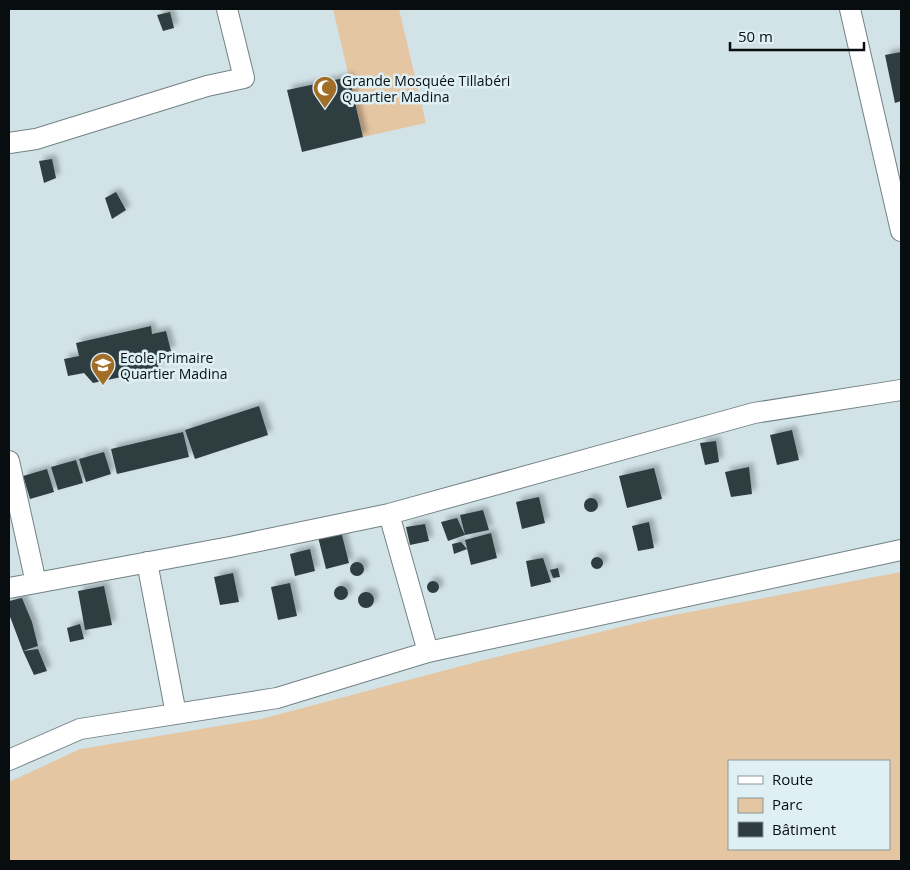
<svg xmlns="http://www.w3.org/2000/svg" width="910" height="870" viewBox="0 0 910 870" font-family="'Open Sans',sans-serif">
<style>
.green{fill:#e5c6a3;fill-rule:evenodd}
.building{fill:#2e3c40;filter:url(#shadow)}
.lines{fill:none;stroke-linecap:round;stroke-linejoin:round}
.minor-casing{stroke:#728286;stroke-width:22}
.minor{stroke:#fff;stroke-width:20}
.labels{text-anchor:middle;dominant-baseline:central;stroke-width:5;stroke-linejoin:round;paint-order:stroke}
.poi-label{font-size:14px;fill:#080e0f;stroke:#dff0f5;text-anchor:start}
</style>
<defs>
<filter id="shadow"><feDropShadow dx="4.5" dy="-4.5" stdDeviation="2.5" flood-color="#0004"/></filter>
</defs>
<rect width="100%" height="100%" fill="#d2e3e8"/>
<path class="green" d="M333,9H399L426,123L363,137Z
M901,572V861H9V782L80,749L261,719L484,660L658,618ZM729,761H889V849H729Z"/>
<path class="building" d="M170,12L174,28L163,31L157,15Z
M901,52V101L895,103L885,55Z
M349,77L363,137L302,152L287,90Z
M52,159L56,178L44,183L39,161Z
M116,192L126,210L112,219L105,198Z
M151,326L152,334L166,331L171,351L155,355L159,369L93,383L84,373L68,376L64,359L79,356L76,343Z
M259,406L268,435L195,459L185,430Z
M792,430L799,460L777,465L770,435Z
M183,432L189,457L117,474L111,449Z
M716,441L719,462L705,465L700,443Z
M104,452L111,474L86,482L79,459Z
M76,460L83,483L58,490L51,467Z
M749,467L752,494L731,497L725,472Z
M654,468L662,499L627,508L619,476Z
M47,469L54,492L30,499L23,476Z
M539,497L545,523L522,529L516,502Z
M584 505a7 7 0 1 1 14 0a7 7 0 1 1-14 0Z
M483,510L489,530L465,535L460,515Z
M457,518L465,535L448,541L441,522Z
M649,522L654,548L638,551L632,526Z
M425,524L429,541L410,545L406,527Z
M341,531L349,563L326,569L318,537Z
M491,533L497,558L471,565L465,540Z
M461,542L467,549L454,554L452,544Z
M310,549L315,571L295,576L290,554Z
M591 563a6 6 0 1 1 12 0a6 6 0 1 1-12 0Z
M543,558L551,582L531,587L526,561Z
M350 569a7 7 0 1 1 14 0a7 7 0 1 1-14 0Z
M558,568L560,577L553,578L550,570Z
M233,573L239,602L220,605L214,577Z
M427 587a6 6 0 1 1 12 0a6 6 0 1 1-12 0Z
M290,583L297,616L278,620L271,587Z
M334 593a7 7 0 1 1 14 0a7 7 0 1 1-14 0Z
M104,586L112,625L85,630L78,591Z
M358 600a8 8 0 1 1 16 0a8 8 0 1 1-16 0Z
M22,598L32,622L38,646L23,651L9,614V601Z
M80,624L84,639L70,642L67,628Z
M38,649L47,671L34,675L23,651Z"/>
<g class="lines">
<defs>
<path id="minor" d="M850,9L901,231
M9,143L36,139L207,86L244,78L227,9
M9,461L36,583
M389,514L428,652
M147,562L176,714
M9,588L230,547L389,514L754,413L901,390
M9,760L80,729L277,698L428,652L901,550"/>
</defs>
<use href="#minor" class="minor-casing"/>
<use href="#minor" class="minor"/>
</g>
<defs>
<symbol id="mosque-pin" viewBox="-11 -11 22 30"><path d="M0 17L-7.5 6A9.5 9.5 0 1 1 7.5 6Z" fill="#a26d27" stroke="#dff0f5"/><path d="M3.5-4.9A6 6 0 1 0 3.5 4.9A5 5 0 1 1 3.5-4.9Z" fill="#fff"/></symbol>
<symbol id="school-pin" viewBox="-11 -11 22 30"><path d="M0 17L-7.5 6A9.5 9.5 0 1 1 7.5 6Z" fill="#a26d27" stroke="#dff0f5"/><path d="M0-5L7-2L0 1L-7-2ZM-4 1L0 2.5L4 1V4Q0 6-4 4Z" fill="#fff"/></symbol>
</defs>
<g fill-rule="evenodd">
<use href="#mosque-pin" x="311" y="74" width="28" height="38"/>
<use href="#school-pin" x="89" y="351" width="28" height="38"/>
</g>
<g class="labels">
<g class="poi-label">
<text x="342" y="80">Grande Mosquée Tillabéri<tspan x="342" dy="16">Quartier Madina</tspan></text>
<text x="120" y="357">Ecole Primaire<tspan x="120" dy="16">Quartier Madina</tspan></text>
</g>
</g>
<rect width="910" height="870" fill="none" stroke="#080e0f" stroke-width="20"/>
<rect x="728" y="760" width="162" height="90" fill="#dff0f5" stroke="#899699"/>
<rect x="738" y="776" width="25" height="8" fill="#ffffff" stroke="#899699"/>
<text x="772" y="785" font-size="15" fill="#080e0f">Route</text>
<rect x="738" y="798" width="25" height="15" fill="#e5c6a3" stroke="#899699"/>
<text x="772" y="810" font-size="15" fill="#080e0f">Parc</text>
<rect x="738" y="822" width="25" height="15" fill="#2e3c40" stroke="#899699"/>
<text x="772" y="835" font-size="15" fill="#080e0f">Bâtiment</text>
<path d="M730 42v8h134v-8" fill="none" stroke="#080e0f" stroke-width="2.5"/>
<text x="738" y="42" font-size="15" fill="#080e0f" stroke="#dff0f5" stroke-width="4" paint-order="stroke">50 m</text>
</svg>
